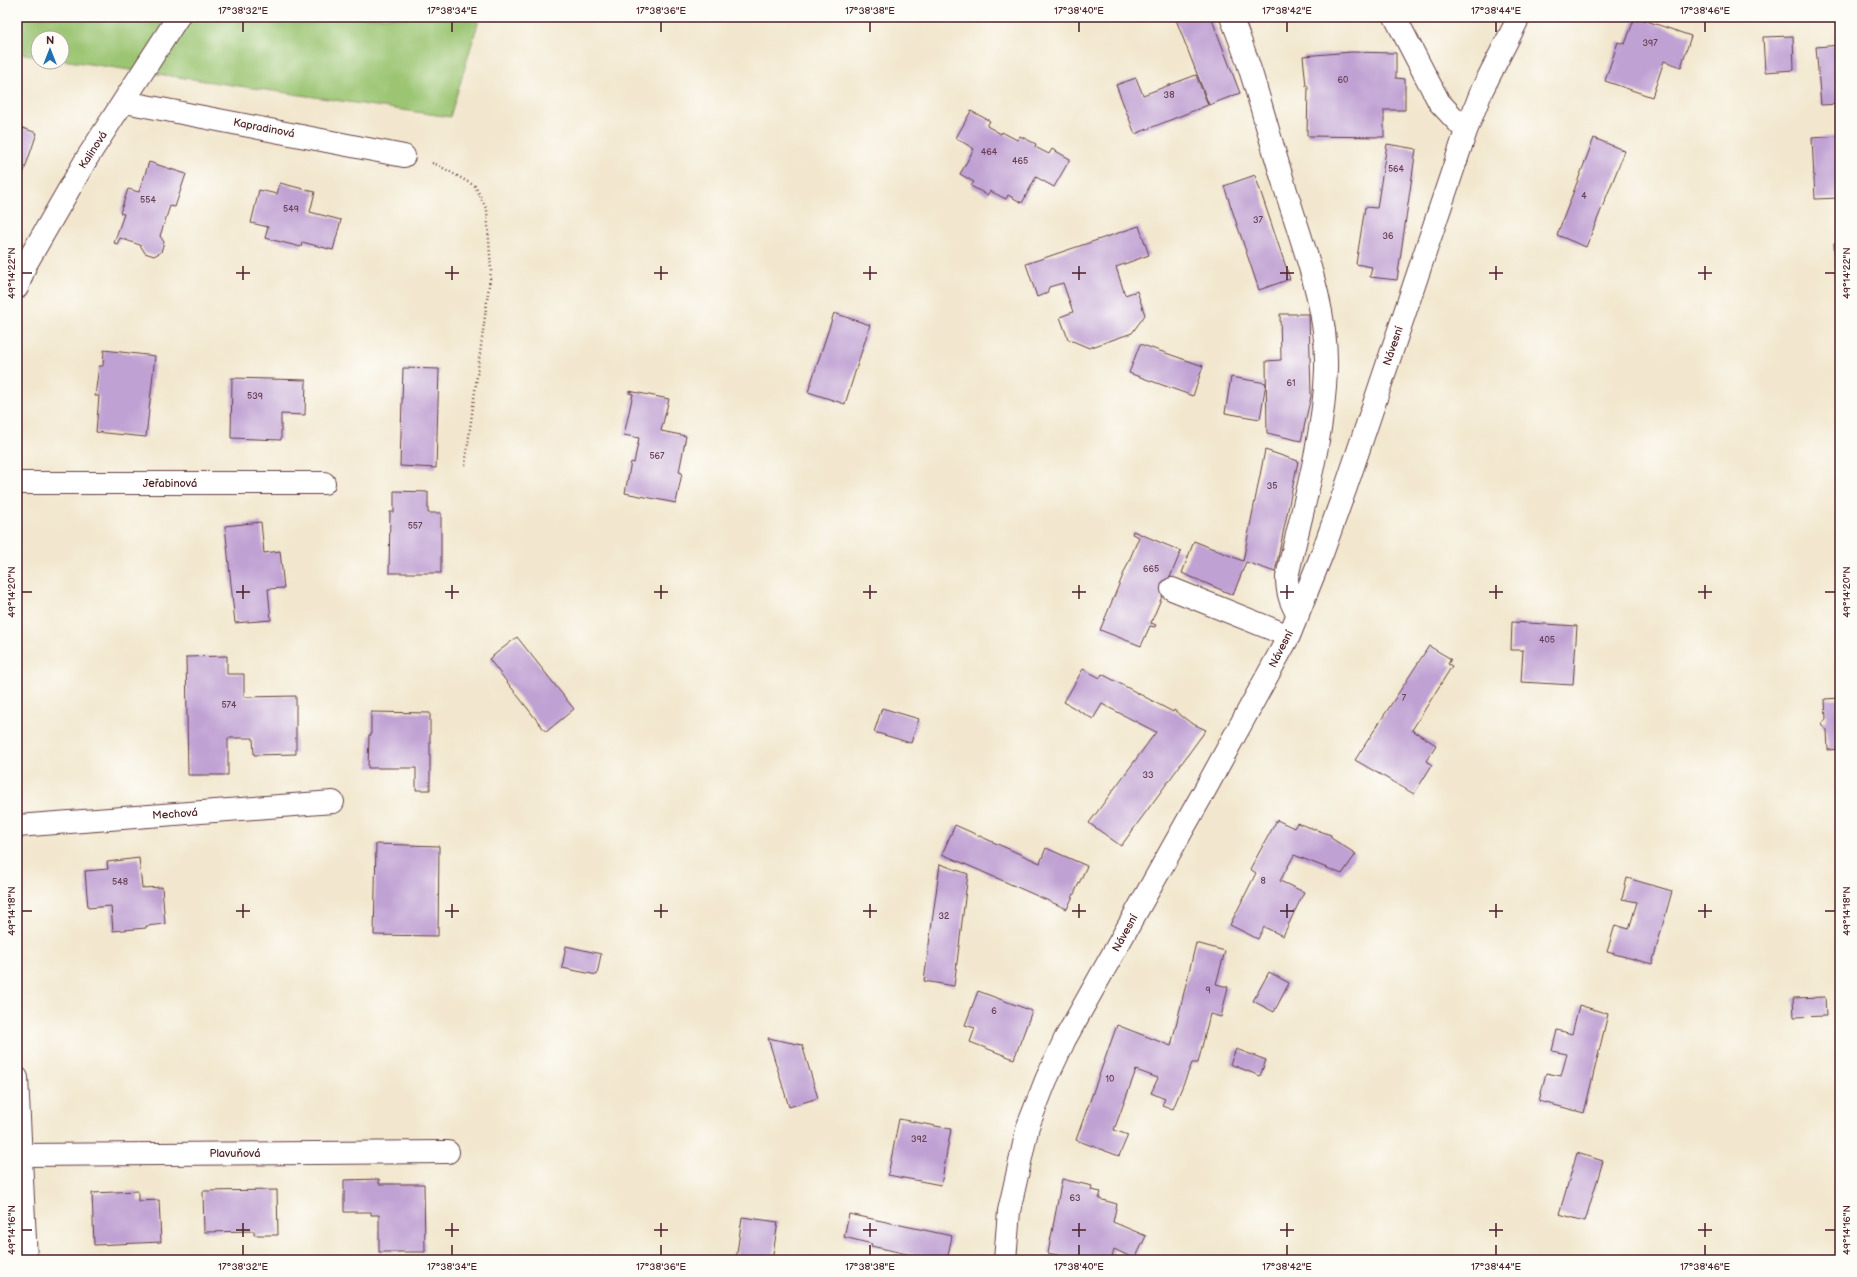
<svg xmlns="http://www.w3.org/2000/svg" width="1857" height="1277" viewBox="0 0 1857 1277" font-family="'Balsamiq Sans',sans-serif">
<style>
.green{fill:#9bc572;stroke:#72724e}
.building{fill:#c0a1d3}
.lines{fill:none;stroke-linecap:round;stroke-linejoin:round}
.minor-casing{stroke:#633d43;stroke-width:24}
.path{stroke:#633d43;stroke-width:2.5;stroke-dasharray:1 3;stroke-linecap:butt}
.minor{stroke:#fff;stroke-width:22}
.ticks{fill:none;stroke:#4a1f2b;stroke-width:1.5}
.labels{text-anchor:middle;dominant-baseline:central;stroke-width:3;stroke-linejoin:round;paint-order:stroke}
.number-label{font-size:9px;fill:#684055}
.street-label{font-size:11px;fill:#4a1f2b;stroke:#fdfcf7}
.neatline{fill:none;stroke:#4a1f2b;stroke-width:1.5}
.ticks-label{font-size:10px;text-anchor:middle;fill:#4a1f2b}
</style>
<rect width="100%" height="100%" fill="#fdfcf7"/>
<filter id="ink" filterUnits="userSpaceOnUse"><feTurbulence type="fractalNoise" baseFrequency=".025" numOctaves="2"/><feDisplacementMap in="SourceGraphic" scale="8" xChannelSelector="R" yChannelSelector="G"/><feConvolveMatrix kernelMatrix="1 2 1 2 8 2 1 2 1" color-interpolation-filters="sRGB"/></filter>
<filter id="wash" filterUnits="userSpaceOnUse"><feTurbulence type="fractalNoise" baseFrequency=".012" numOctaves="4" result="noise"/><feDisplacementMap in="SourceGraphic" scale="16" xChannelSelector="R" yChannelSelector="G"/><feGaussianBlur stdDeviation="0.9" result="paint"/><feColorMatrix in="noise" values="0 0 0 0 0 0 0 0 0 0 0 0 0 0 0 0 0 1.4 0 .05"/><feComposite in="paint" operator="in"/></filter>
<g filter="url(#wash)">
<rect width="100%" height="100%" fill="#f2e7ce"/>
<path class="green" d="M17,17H480L450,117L62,60V38H38V56L17,53Z"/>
<g id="blocks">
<path class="building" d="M1175,17H1211L1240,93L1209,105Z
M1635,17L1691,36L1681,67L1664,61L1652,97L1605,81L1618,42L1625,44Z
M1793,36L1794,70L1765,72L1763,37Z
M1840,45V104L1821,105L1816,47Z
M1351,52L1396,53V78L1405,79V110H1384V137L1307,136L1308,86H1306L1303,56Z
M1196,75L1208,105L1135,134L1116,85L1136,78L1143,95Z
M971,111L990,121L987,126L1001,134L1002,132L1017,140L1020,136L1036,144L1035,147L1049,154L1052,149L1070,159L1054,187L1036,177L1022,203L1008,195L1006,199L990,191L987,195L971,186L974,182L960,174L974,149L956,138Z
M17,126L37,133L20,183L17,182Z
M1840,136V198L1815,199L1812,138Z
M1594,138L1625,151L1586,247L1557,235Z
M1387,144L1416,149L1397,280L1370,277L1372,267L1356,264L1365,207L1377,208Z
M149,162L186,174L175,207L170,206L160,236L164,242L161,252L154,256L145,253L140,245L120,238L117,244L114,243L124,214L120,213L128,189L139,192Z
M1255,175L1290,279L1259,290L1224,186Z
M280,183L315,192L310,212L341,220L333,250L302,242L301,247L265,238L268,227L251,223L259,190L277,194Z
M1139,226L1149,255L1116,267L1125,295L1137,291L1145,315L1132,333L1089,348L1068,339L1060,317L1073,312L1063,283L1049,287L1047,293L1037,297L1026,264Z
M1834,243H1840V291H1837Z
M834,313L870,325L845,404L808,392Z
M1280,314H1309L1311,396L1301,441L1267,433L1266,361L1281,360Z
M1837,331H1840V368L1839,369Z
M1140,344L1203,366L1193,396L1129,373Z
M104,350L155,356L146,437L96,432L99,396H95L99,366H103Z
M403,368L439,369L436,468L400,466Z
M1231,377L1266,383L1260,419L1225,413Z
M232,378L306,380L305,415L281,414V440L231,438Z
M629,391L669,399L661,431L686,436L679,472L682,473L676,503L625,493L631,462L634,463L639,438L624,435L633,394L629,393Z
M1265,450L1298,461L1275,572L1246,562L1233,595L1182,573L1194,541L1243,561Z
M394,491L428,492V513H441V573H389L390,512H394Z
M261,522L264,553L280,551L284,588L268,589L271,620L235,623L225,526Z
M1133,531L1181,551L1151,623L1156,625L1155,627L1150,626L1141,646L1100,630L1139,537L1132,534Z
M1512,622L1577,626L1573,685L1521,682L1523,650H1511Z
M517,637L574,709L546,732L489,659Z
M1429,646L1451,659L1448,664L1452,666L1412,730L1436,745L1426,761L1432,765L1414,794L1355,760Z
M227,656V674H244V697L296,696V754L254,755L253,738H228V775H188L186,657Z
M1083,669L1100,678L1102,674L1173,712L1174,710L1191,723L1206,730L1121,846L1089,823L1156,732L1102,704L1093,719L1064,702Z
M1840,698V749L1828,750L1827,730L1821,725L1826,719L1825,699Z
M882,708L919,719L911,743L874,732Z
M371,712L430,713V790H416V768H368L369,735H371Z
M1277,820L1294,828L1297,823L1331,835V838L1356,854L1342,874L1294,855L1280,881L1304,892L1283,936L1264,927L1258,939L1230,925L1256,873L1250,869Z
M955,825L1040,863L1046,848L1087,866L1067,909L942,854Z
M376,844L439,846L438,936L374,935Z
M139,858L142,888L162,887L165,924L146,926V928L113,931L111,906L88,908L85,871L108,869L107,862Z
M940,864L968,874L954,986L924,981Z
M1627,878L1672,891L1652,964L1607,952L1615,925L1629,929L1637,902L1622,899Z
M1196,943L1225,951L1216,984L1228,987L1221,1017L1210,1014L1198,1063H1192L1173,1109L1162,1105L1165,1099L1151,1093L1158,1078L1136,1070L1114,1130L1128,1135L1119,1156L1076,1140L1117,1025L1171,1046Z
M566,946L601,954L597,975L562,968Z
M1269,972L1289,983L1274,1012L1253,1001Z
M978,991L1032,1011L1014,1059L970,1042L975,1028L965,1025Z
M1825,997L1826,1016L1794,1017L1793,998Z
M1579,1005L1608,1014L1584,1113L1539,1101L1546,1073L1561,1076L1567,1054L1552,1051L1557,1030L1572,1034Z
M768,1038L802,1045L818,1098L789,1107Z
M1236,1049L1266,1060L1260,1076L1230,1064Z
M899,1119L951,1129L941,1185L888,1175Z
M1577,1153L1603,1161L1585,1221L1559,1214Z
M379,1179V1184H424L425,1252H379V1215H371V1212H344V1180Z
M1062,1179L1092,1186L1091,1190L1101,1192L1099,1199L1117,1204L1113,1222L1146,1236L1135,1259L1114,1249L1111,1260L1096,1259V1260H1082L1048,1253Z
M277,1190L278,1235H254V1231L204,1232L203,1191Z
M138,1191V1201L159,1200L161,1242L94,1245L92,1193Z
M849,1214L952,1236L947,1260H934L871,1246L872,1244L844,1237Z
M742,1217L778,1222L772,1260H736Z"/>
</g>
</g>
<g filter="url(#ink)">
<use href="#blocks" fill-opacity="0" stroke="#633d43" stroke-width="1"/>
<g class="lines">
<defs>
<path id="minor" d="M1231,17C1253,70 1266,126 1283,181C1301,242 1328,305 1326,369C1324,439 1302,509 1287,577C1287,592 1290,602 1298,615
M1395,17L1439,102L1466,131
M125,102L404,156
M17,288L26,264L87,158L178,17
M17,483H324
M1172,589L1289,636
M17,826L333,802
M17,1078L26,1260
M21,1155L448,1152
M1005,1260L1009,1211L1028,1126L1046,1080L1065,1039L1206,788L1289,636L1322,554L1346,487L1466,131L1482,90L1519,17"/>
</defs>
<use href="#minor" class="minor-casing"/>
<path class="path" d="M432,163L438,165L475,186L487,210L491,271L465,466"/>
<use href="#minor" class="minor"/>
</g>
</g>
<path class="ticks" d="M243,22V32M452,22V32M661,22V32M870,22V32M1079,22V32M1287,22V32M1496,22V32M1705,22V32M243,266V280M452,266V280M661,266V280M870,266V280M1079,266V280M1287,266V280M1496,266V280M1705,266V280M22,273H32M236,273H250M445,273H459M654,273H668M863,273H877M1072,273H1086M1280,273H1294M1489,273H1503M1698,273H1712M1825,273H1835M243,585V599M452,585V599M661,585V599M870,585V599M1079,585V599M1287,585V599M1496,585V599M1705,585V599M22,592H32M236,592H250M445,592H459M654,592H668M863,592H877M1072,592H1086M1280,592H1294M1489,592H1503M1698,592H1712M1825,592H1835M243,904V918M452,904V918M661,904V918M870,904V918M1079,904V918M1287,904V918M1496,904V918M1705,904V918M22,911H32M236,911H250M445,911H459M654,911H668M863,911H877M1072,911H1086M1280,911H1294M1489,911H1503M1698,911H1712M1825,911H1835M243,1223V1237M452,1223V1237M661,1223V1237M870,1223V1237M1079,1223V1237M1287,1223V1237M1496,1223V1237M1705,1223V1237M22,1230H32M236,1230H250M445,1230H459M654,1230H668M863,1230H877M1072,1230H1086M1280,1230H1294M1489,1230H1503M1698,1230H1712M1825,1230H1835M243,1245V1255M452,1245V1255M661,1245V1255M870,1245V1255M1079,1245V1255M1287,1245V1255M1496,1245V1255M1705,1245V1255"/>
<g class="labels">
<g class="number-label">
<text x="1650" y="43">397</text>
<text x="1343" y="80">60</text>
<text x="1169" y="95">38</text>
<text x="989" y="152">464</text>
<text x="1020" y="161">465</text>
<text x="1396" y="169">564</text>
<text x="1584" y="196">4</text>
<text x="148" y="200">554</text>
<text x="291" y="209">549</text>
<text x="1258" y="220">37</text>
<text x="1388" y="236">36</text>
<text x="1291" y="383">61</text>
<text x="255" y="396">539</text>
<text x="657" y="456">567</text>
<text x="1272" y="486">35</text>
<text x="415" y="526">557</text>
<text x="1151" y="569">665</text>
<text x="1547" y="640">405</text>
<text x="1404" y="698">7</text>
<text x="229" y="705">574</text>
<text x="1148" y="775">33</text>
<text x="1263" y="881">8</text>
<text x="120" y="882">548</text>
<text x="944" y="916">32</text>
<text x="1208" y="990">9</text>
<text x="994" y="1011">6</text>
<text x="1110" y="1079">10</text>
<text x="919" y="1139">392</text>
<text x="1075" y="1198">63</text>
</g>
<g class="street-label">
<text transform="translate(264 128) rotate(11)">Kapradinová</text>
<text transform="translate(93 150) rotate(-57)">Kalinová</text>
<text transform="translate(1393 346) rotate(-71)">Návesní</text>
<text x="170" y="483">Jeřabinová</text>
<text transform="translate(1281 649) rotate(-63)">Návesní</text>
<text transform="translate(175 814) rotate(-4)">Mechová</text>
<text transform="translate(1125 933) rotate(-61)">Návesní</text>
<text x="235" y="1153">Plavuňová</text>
</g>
</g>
<rect width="1857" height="1277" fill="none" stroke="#fdfcf7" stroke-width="44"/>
<g transform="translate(50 50)"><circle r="19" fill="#fdfcf7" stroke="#b5a4a5"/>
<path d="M0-3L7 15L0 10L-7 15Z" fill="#1f6fb2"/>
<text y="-6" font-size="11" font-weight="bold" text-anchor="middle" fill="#4a1f2b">N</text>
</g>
<rect x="22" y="22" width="1813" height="1233" class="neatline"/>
<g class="ticks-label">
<text x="243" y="14">17°38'32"E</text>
<text x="452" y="14">17°38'34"E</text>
<text x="661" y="14">17°38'36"E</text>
<text x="870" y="14">17°38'38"E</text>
<text x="1079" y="14">17°38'40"E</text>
<text x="1287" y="14">17°38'42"E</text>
<text x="1496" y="14">17°38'44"E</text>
<text x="1705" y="14">17°38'46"E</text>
<text transform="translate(11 273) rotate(-90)" y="4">49°14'22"N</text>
<text transform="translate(1846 273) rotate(-90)" y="4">49°14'22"N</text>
<text transform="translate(11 592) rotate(-90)" y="4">49°14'20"N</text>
<text transform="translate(1846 592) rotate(-90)" y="4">49°14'20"N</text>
<text transform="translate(11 911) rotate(-90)" y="4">49°14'18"N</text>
<text transform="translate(1846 911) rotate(-90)" y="4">49°14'18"N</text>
<text transform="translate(11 1230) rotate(-90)" y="4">49°14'16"N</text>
<text transform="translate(1846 1230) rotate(-90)" y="4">49°14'16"N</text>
<text x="243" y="1270">17°38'32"E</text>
<text x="452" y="1270">17°38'34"E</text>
<text x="661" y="1270">17°38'36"E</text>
<text x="870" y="1270">17°38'38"E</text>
<text x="1079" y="1270">17°38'40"E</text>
<text x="1287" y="1270">17°38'42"E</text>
<text x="1496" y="1270">17°38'44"E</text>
<text x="1705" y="1270">17°38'46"E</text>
</g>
</svg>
